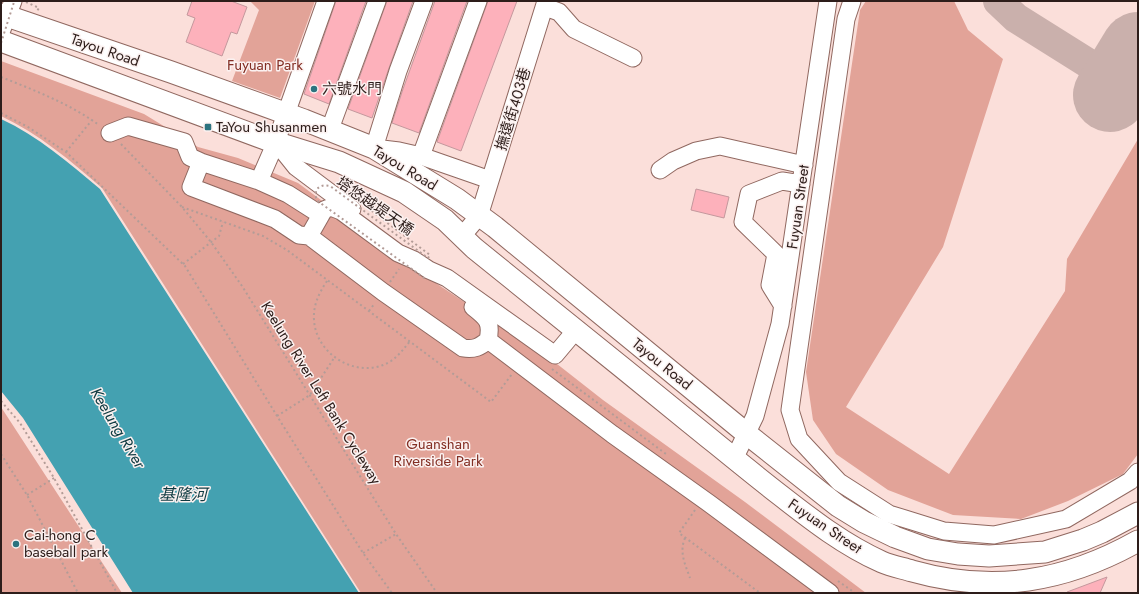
<svg xmlns="http://www.w3.org/2000/svg" width="1139" height="594" viewBox="0 0 1139 594" font-family="Jost,'Noto Sans TC',sans-serif">
<style>
.green{fill:#e2a398}
.water{fill:#44a1b1}
.lines{fill:none;stroke-linecap:round;stroke-linejoin:round}
.taxiway{stroke:#cab0ac;stroke-width:30}
.runway{stroke:#cab0ac;stroke-width:74}
.building{fill:#fdb1bb;stroke:#c4989d}
.minor-casing{stroke:#906860;stroke-width:19}
.major-casing{stroke:#906860;stroke-width:23}
.path{stroke:#b39c97;stroke-width:2;stroke-dasharray:2 3;stroke-linecap:butt}
.minor{stroke:#fff;stroke-width:17}
.major{stroke:#fff;stroke-width:21}
.path-bridge{stroke:#b39c97;stroke-width:2;stroke-dasharray:2 3;stroke-linecap:butt}
.poi-dot{fill:#2c737f;stroke:#fbf1f0;stroke-width:1.5}
.labels{text-anchor:middle;dominant-baseline:central;stroke-width:3;stroke-linejoin:round;paint-order:stroke}
.street-label{font-size:15px;fill:#2d1d1a;stroke:#fbf1f0}
.park-label{font-size:15px;fill:#832e23;stroke:#fbf1f0}
.poi-label{font-size:15px;fill:#2d1d1a;stroke:#fbf1f0;text-anchor:start}
.water-label{font-size:16px;font-style:italic;fill:#0e3a41;stroke:#fbf1f0}
</style>
<rect width="100%" height="100%" fill="#fbdfda"/>
<path class="green" d="M250,1H315L280,98L232,81L259,10Z
M866,1H954L968,30L1003,59L943,247L846,407L949,474L1065,291L1067,259L1138,139V454L1123,474L1068,501L1021,519L953,515L888,490L836,454L813,420L806,372L860,10Z
M1,61L144,114L198,147L238,158L298,183L413,268L552,360L603,400L745,502L866,593H361L102,188C71,161 39,134 1,116Z
M1,407L122,593H1Z"/>
<path class="water" d="M1,119C38,136 69,163 100,189L359,593H133L23,418L1,391Z"/>
<g class="lines">
<path class="taxiway" d="M998,1L1016,18L1118,82"/>
<path class="runway" d="M1110,95L1138,49"/>
</g>
<path class="building" d="M192,1H231L247,7L237,34L231,32L222,56L186,42L195,18L187,15Z
M336,1H366L329,104L304,94Z
M387,1H413L389,68L372,118L348,109Z
M435,1H467L419,133L392,123L403,89Z
M488,1H517L461,151L437,142Z
M696,189L729,197L724,218L691,210Z
M1107,577L1100,593H1067V592Z"/>
<g class="lines">
<defs>
<path id="minor" d="M424,1L398,71L374,148L399,151L421,156L490,180
M852,1L846,19L790,410L799,439L839,482L889,514L944,531L994,535L1066,519L1130,481L1138,472
M545,7L559,12L574,29L633,58
M1,32L13,1
M330,129L377,1
M110,133L128,126L184,142L190,157L201,162
M276,142L296,167L352,209
M421,156L478,1
M660,170L673,161L696,151L720,146L804,165
M259,181L276,142L326,1
M321,215L324,210L331,207L341,211L398,253L414,260L429,270L447,278L555,355L576,330
M309,236L321,215L288,194L259,181L201,162L191,187L275,219L299,235L309,236L383,292L463,348C474,350 480,347 488,340L612,434L710,504L830,593
M462,236L479,216L546,1
M783,306L770,285L776,254L743,222L749,194L782,181L801,184
M473,307C487,318 492,322 488,340
M734,459L755,416L780,324L828,1"/>
<path id="major" d="M1,14L171,72L304,120L374,148L457,199L495,227L747,434L838,506L864,522L895,537L928,549L958,554L989,556L1045,552L1083,540L1102,532L1138,513
M1,41L265,139L339,162L404,192L445,220L474,248C546,306 617,363 688,421C719,446 749,471 780,495C812,520 844,545 882,562C891,566 902,568 912,571C993,594 1065,582 1138,541"/>
</defs>
<use href="#minor" class="minor-casing"/>
<use href="#major" class="major-casing"/>
<path class="path" d="M26,2L39,8L37,11
M1,77C34,90 70,104 99,125
M1,113L28,127L66,152L185,266L277,416L363,553L392,593
M121,144L182,207L211,242L242,286L396,534L437,593
M66,152L92,120
M182,207L263,236L287,250L491,402L512,374
M183,264L219,236L223,222
M327,281C319,293 313,305 314,320C316,356 360,381 391,361C399,355 404,349 410,341
M390,282L399,269
M369,311L375,303
M552,369L666,454
M1,401L20,423L54,478L117,593
M277,416L310,395L334,358
M1,454L27,495L78,593
M27,495L54,478
M695,510L679,533L760,593
M685,538C679,552 685,564 690,578
M363,553L396,534
M838,581L855,593"/>
<use href="#minor" class="minor"/>
<use href="#major" class="major"/>
<path class="path-bridge" d="M1,43L14,2
M345,188L378,216L430,255L428,258L330,186C324,185 321,185 316,190V198L319,202L427,280"/>
</g>
<g class="poi-dot">
<circle cx="314" cy="89" r="4"/>
<rect x="204" y="123" width="8" height="8" rx="2"/>
<circle cx="16" cy="544" r="4"/>
</g>
<g class="labels">
<g class="street-label">
<text transform="translate(105 50) rotate(19)">Tayou Road</text>
<text transform="translate(513 109) rotate(-73)">撫遠街403巷</text>
<text transform="translate(405 168) rotate(31)">Tayou Road</text>
<text transform="translate(375 206) rotate(35)">塔悠越堤天橋</text>
<text transform="translate(798 207) rotate(-82)">Fuyuan Street</text>
<text transform="translate(662 364) rotate(39)">Tayou Road</text>
<text transform="translate(321 393) rotate(58)">Keelung River Left Bank Cycleway</text>
<text transform="translate(825 526) rotate(34)">Fuyuan Street</text>
</g>
<g class="park-label">
<text x="265" y="65">Fuyuan Park</text>
<text x="438" y="444">Guanshan<tspan x="438" dy="17">Riverside Park</tspan></text>
</g>
<g class="poi-label">
<text x="322" y="89">六號水門</text>
<text x="216" y="127">TaYou Shusanmen</text>
<text x="24" y="535">Cai-hong C<tspan x="24" dy="17">baseball park</tspan></text>
</g>
<g class="water-label">
<text transform="translate(118 428) rotate(59)">Keelung River</text>
<text x="183" y="494">基隆河</text>
</g>
</g>
<rect width="1139" height="594" fill="none" stroke="#2d1d1a" stroke-width="4"/>
</svg>
